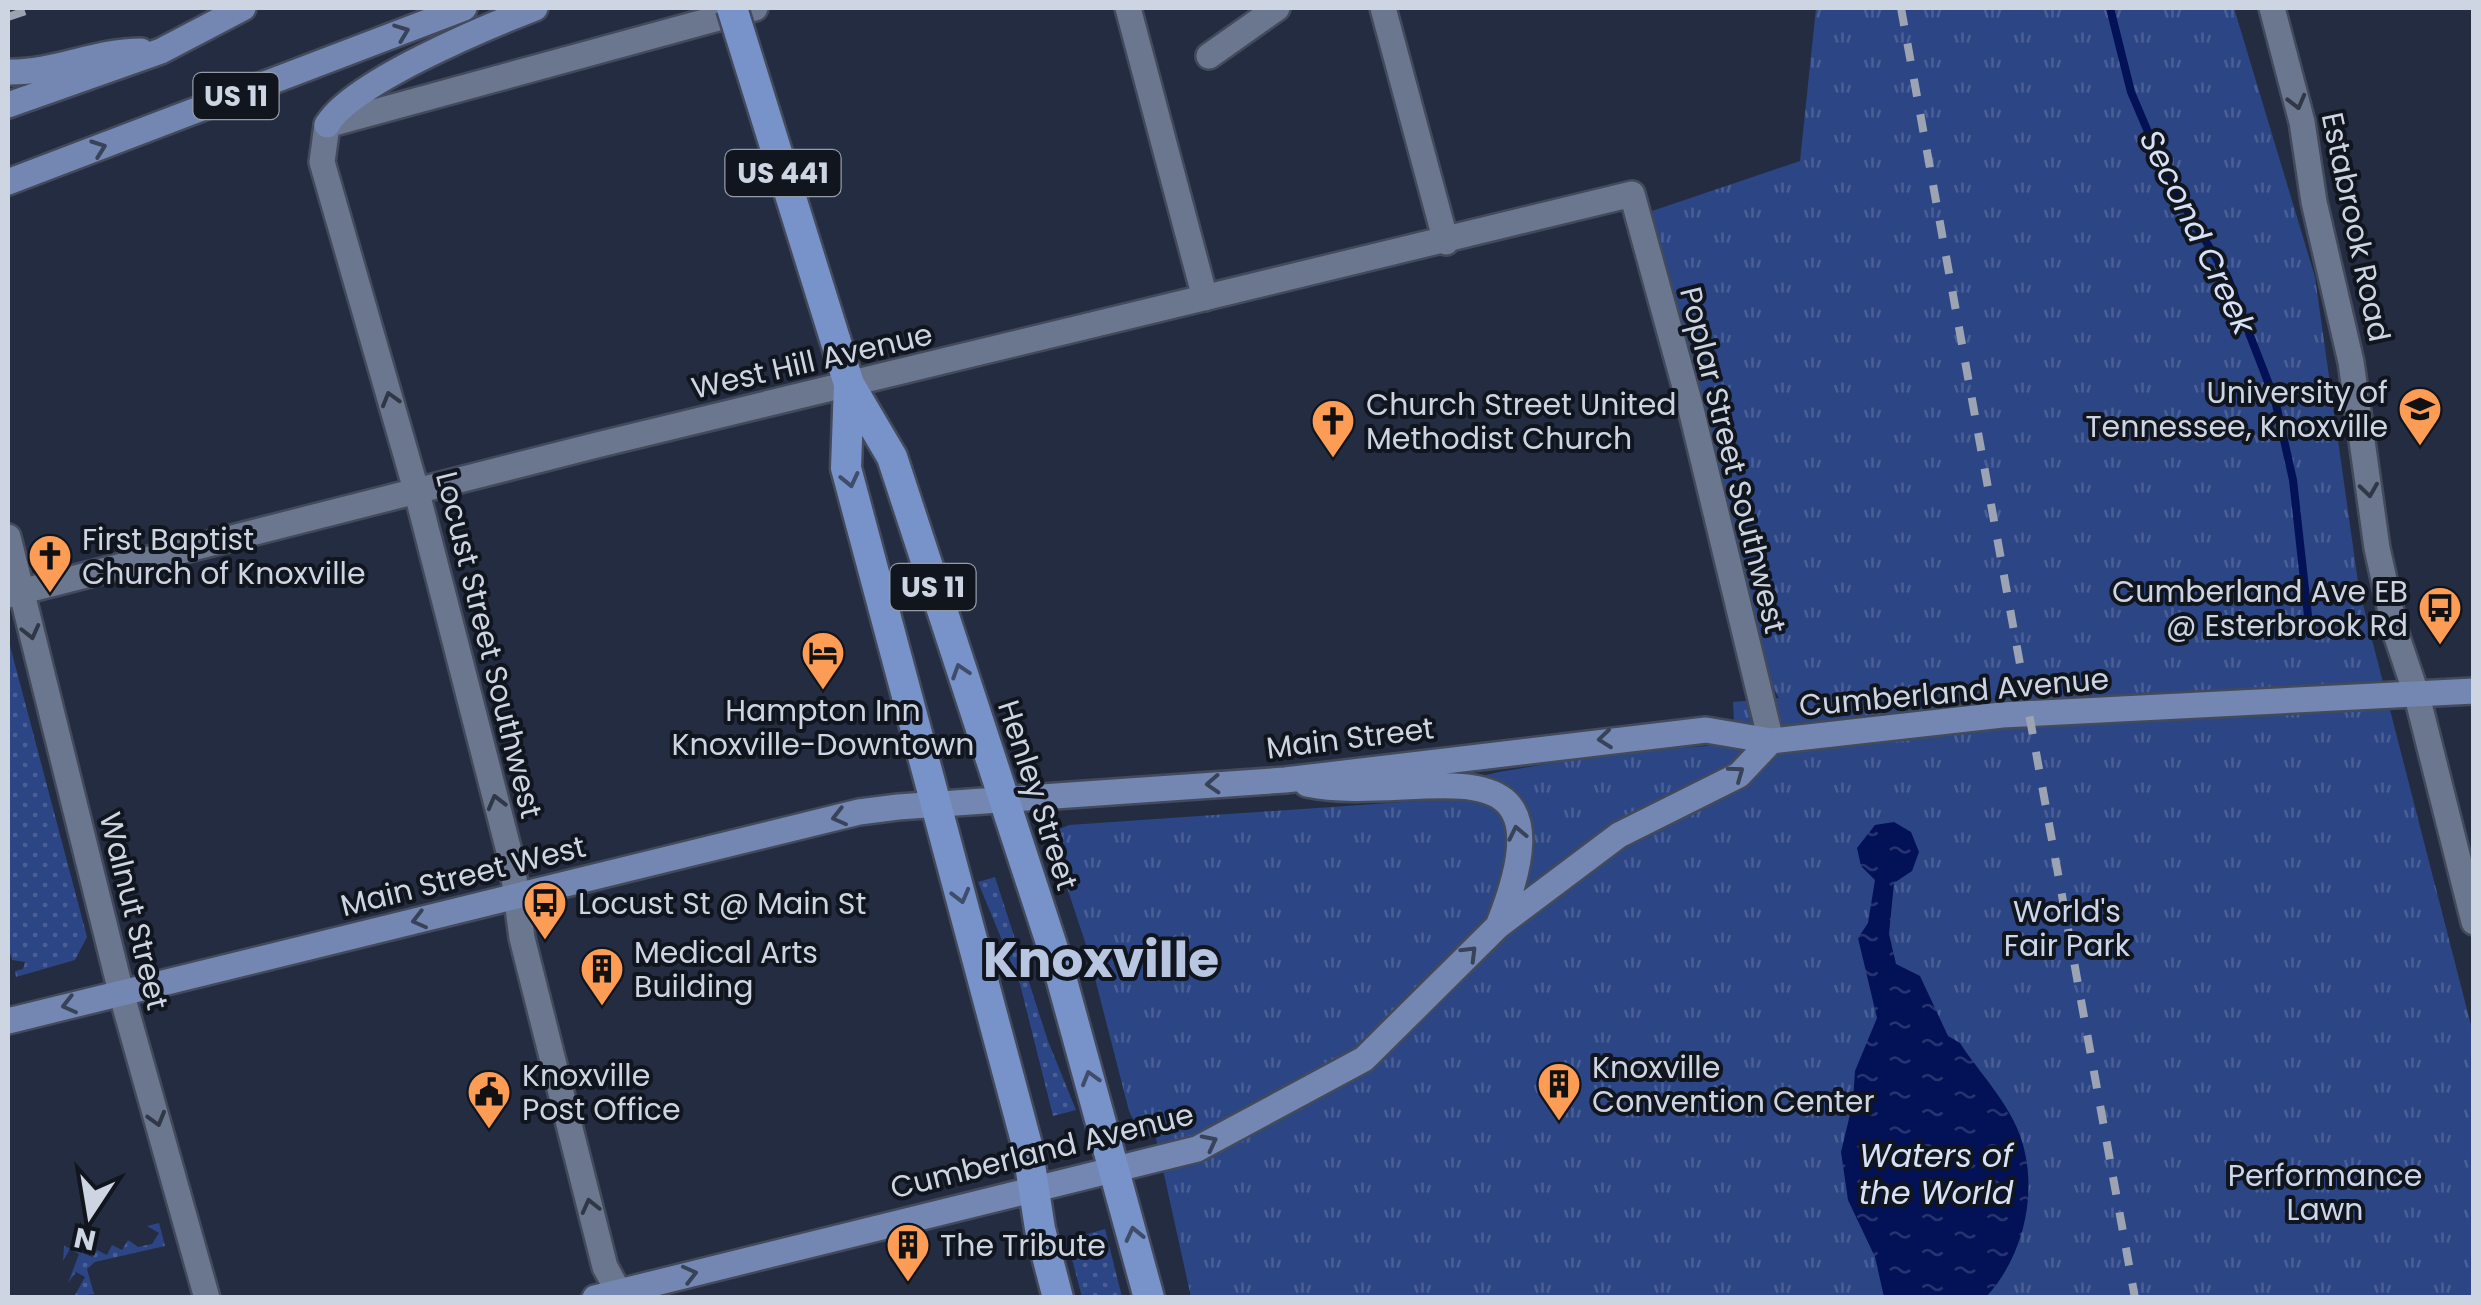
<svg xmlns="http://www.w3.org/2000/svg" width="2481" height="1305" viewBox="0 0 2481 1305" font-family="Poppins,sans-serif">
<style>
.grass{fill:url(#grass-dots)}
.park{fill:url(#park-tufts)}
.water{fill:url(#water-ripples)}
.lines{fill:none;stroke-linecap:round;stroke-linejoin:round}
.stream{stroke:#031157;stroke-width:8}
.minor-casing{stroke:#424a5b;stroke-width:30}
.major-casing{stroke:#424a5b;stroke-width:30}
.highway-casing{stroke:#424a5b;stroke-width:35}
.minor{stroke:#6b768f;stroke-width:25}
.major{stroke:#7387b2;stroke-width:25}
.highway{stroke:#7892ca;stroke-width:30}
.rail{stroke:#9ca3b3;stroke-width:8;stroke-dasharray:18 18;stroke-linecap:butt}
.highway-bridge-casing{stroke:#424a5b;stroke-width:35;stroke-linecap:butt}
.highway-bridge{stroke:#7892ca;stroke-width:30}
.oneway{stroke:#384359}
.oneway2{stroke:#303746}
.oneway3{stroke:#3f4d6b}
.labels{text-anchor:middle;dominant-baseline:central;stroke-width:8;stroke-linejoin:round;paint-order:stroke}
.shield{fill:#10151e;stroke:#959ba7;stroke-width:2.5}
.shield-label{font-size:28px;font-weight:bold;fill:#ced5e2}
.street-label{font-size:30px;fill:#ced5e2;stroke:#10151e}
.poi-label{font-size:30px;fill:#ced5e2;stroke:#10151e;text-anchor:start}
.park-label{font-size:30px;fill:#cdd7ec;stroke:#10151e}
.water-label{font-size:32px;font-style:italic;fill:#d7e1f7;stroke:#10151e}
.town-label{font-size:50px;font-weight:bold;fill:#b9c6e1;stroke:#10151e}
</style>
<defs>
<pattern id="grass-dots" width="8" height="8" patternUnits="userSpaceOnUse" patternTransform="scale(2.5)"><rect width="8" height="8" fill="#2c4584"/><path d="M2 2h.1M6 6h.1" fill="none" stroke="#495f95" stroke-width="1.8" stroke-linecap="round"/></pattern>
<pattern id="park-tufts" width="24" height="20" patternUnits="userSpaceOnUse" patternTransform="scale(2.5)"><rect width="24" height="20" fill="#2c4584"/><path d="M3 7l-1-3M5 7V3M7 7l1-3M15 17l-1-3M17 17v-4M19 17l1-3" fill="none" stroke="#495f95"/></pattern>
<pattern id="water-ripples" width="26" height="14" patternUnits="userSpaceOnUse" patternTransform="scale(2.5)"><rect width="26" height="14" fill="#031157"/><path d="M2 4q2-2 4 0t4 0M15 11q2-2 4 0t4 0" fill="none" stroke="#27336f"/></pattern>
</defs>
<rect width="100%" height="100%" fill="#232c41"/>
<path class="grass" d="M8,638L87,937L75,960L16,977L15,971L23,969L25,962L12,960L8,946Z
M995,877L1048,1041L1076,1110L1053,1116L1020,984L978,882Z
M159,1223L165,1246L95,1262L87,1269L94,1294L74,1297L85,1277L76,1272L68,1283L79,1254L70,1249L63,1261L64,1246L93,1257L97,1250L107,1255L112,1245L122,1250L128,1240L138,1247L152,1244L159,1233L147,1226Z
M1105,1229L1122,1297H1082L1067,1240Z"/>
<path class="park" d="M1816,8H2234L2315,277L2359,589L2473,1033V1297H1191L1156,1138L1140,1133L1129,1111L1088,951L1057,857L1055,831L1069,825L1447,799L1486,775L1499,772L1610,753L1735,744L1733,702L1779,698L1768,680L1652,211L1800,161Z"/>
<path class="water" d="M1894,822L1911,832L1919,852L1912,871L1894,883L1889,934L1896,964L1920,976L1948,1036L1960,1043C1978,1071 2003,1096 2017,1128C2041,1183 2026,1254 1986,1297H1884L1875,1257L1848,1200L1841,1152L1853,1102L1855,1071L1877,1018L1858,938L1868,923L1875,880L1861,866L1857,848L1875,825Z"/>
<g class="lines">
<path class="stream" d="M2110,8L2131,92L2169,181L2227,276L2275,400L2293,480L2310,634"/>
<defs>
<path id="minor" d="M1128,8L1205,298
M1383,8L1446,242
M2272,8L2302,122L2314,202L2351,362L2377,548L2396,634L2417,696L2474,922
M1209,56L1277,8
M8,537L121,992L207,1298
M8,595L597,445L1632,194L1690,405L1771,741
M622,1298L605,1267L522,938L512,863L417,493L322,162L327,125L755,8"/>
<path id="major" d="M8,72C55,73 94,51 141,51
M8,105L161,51L243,8
M327,125C351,83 486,27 535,8
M8,182L464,8
M1307,784C1416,807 1579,724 1498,926
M8,1021L859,812L898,807L1285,780L1706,730L1771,741L2002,715L2474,691
M595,1298L1197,1149L1364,1059L1498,926L1619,835L1739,775L1771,741"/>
<path id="highway" d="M835,339L849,384L892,457L1055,955L1149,1298
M849,384L846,468L1027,1145L1040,1229L1058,1298"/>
</defs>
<use href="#minor" class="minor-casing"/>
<use href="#major" class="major-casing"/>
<use href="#highway" class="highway-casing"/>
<use href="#minor" class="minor"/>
<use href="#major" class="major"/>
<use href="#highway" class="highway"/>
<path class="rail" d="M1901,8L2135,1298
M8,17L34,8"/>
<defs>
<path id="highway-bridge" d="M732,8L835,339"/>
</defs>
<use href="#highway-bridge" class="highway-bridge-casing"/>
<use href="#highway-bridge" class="highway-bridge"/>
</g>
<defs><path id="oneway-chevron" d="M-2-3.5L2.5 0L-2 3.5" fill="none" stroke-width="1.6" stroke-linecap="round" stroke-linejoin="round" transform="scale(2.5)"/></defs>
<g class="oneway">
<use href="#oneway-chevron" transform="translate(402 32) rotate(-21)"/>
<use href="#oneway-chevron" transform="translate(99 148) rotate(-20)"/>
<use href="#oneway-chevron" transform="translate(1605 739) rotate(174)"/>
<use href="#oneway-chevron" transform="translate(1737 773) rotate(-36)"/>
<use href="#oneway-chevron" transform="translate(1213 784) rotate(177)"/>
<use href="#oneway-chevron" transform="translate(839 817) rotate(166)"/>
<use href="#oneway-chevron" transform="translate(1517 833) rotate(-102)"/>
<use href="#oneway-chevron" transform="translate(419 920) rotate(166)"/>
<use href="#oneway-chevron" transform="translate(1470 953) rotate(-45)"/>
<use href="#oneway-chevron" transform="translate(69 1005) rotate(166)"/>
<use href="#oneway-chevron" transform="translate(1210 1142) rotate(-27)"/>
<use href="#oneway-chevron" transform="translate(690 1274) rotate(-14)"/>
</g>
<g class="oneway2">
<use href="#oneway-chevron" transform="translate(2297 102) rotate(75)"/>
<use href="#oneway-chevron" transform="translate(390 399) rotate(-106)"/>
<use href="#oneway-chevron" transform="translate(2369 490) rotate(82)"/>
<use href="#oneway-chevron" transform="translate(31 632) rotate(76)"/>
<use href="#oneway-chevron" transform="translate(496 802) rotate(-105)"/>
<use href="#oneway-chevron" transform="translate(157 1119) rotate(74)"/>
<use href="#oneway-chevron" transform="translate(590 1206) rotate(-104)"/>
</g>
<g class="oneway3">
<use href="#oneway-chevron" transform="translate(850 480) rotate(77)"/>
<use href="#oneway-chevron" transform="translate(960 671) rotate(-108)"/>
<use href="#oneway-chevron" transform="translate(961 896) rotate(75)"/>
<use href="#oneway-chevron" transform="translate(1090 1078) rotate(-106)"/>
<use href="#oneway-chevron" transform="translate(1134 1234) rotate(-103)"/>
</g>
<defs>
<symbol id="university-pin" viewBox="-11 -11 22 30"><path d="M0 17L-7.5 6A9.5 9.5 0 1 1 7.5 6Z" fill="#fd9d55" stroke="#10151e"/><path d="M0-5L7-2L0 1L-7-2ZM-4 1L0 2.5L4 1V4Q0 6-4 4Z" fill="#111"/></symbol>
<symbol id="church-pin" viewBox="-11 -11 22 30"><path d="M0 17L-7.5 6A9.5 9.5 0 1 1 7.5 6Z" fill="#fd9d55" stroke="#10151e"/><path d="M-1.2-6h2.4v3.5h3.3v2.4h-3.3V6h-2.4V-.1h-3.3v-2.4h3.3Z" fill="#111"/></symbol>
<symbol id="bus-pin" viewBox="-11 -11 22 30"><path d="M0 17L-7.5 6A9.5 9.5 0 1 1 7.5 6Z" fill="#fd9d55" stroke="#10151e"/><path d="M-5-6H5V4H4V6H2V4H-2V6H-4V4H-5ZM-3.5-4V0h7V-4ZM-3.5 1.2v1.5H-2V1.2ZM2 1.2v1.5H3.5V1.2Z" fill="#111"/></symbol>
<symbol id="hotel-pin" viewBox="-11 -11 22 30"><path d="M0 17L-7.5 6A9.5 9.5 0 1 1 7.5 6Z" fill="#fd9d55" stroke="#10151e"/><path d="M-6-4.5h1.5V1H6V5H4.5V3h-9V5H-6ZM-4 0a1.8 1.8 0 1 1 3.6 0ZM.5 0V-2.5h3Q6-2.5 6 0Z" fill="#111"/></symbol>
<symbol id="building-pin" viewBox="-11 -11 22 30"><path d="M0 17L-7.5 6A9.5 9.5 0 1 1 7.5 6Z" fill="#fd9d55" stroke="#10151e"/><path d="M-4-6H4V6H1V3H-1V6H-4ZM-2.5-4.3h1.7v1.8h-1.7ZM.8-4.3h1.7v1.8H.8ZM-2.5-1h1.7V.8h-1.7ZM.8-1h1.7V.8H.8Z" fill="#111"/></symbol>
<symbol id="civic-pin" viewBox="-11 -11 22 30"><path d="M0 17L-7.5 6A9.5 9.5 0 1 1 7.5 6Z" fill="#fd9d55" stroke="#10151e"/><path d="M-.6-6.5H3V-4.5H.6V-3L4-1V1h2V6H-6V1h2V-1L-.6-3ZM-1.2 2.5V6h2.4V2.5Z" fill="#111"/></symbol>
</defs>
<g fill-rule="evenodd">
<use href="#university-pin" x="2395" y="384" width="50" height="68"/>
<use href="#church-pin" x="1308" y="396" width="50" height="68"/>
<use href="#church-pin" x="25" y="531" width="50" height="68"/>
<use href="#bus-pin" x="2415" y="583" width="50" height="68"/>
<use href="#hotel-pin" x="798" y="628" width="50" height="68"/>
<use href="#bus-pin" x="520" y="878" width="50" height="68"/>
<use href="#building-pin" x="577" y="944" width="50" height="68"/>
<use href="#building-pin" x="1534" y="1059" width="50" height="68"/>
<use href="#civic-pin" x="464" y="1067" width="50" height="68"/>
<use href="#building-pin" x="883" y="1220" width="50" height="68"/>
</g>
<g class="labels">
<g class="shield">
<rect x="193.5" y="73" width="85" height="46" rx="8"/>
<rect x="725.5" y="150" width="115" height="46" rx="8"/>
<rect x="890.5" y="564" width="85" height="46" rx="8"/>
</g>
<g class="shield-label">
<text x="236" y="96">US 11</text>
<text x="783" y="173">US 441</text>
<text x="933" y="587">US 11</text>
</g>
<g class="street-label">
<text transform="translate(2356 227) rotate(78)">Estabrook Road</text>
<text transform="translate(812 361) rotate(-13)">West Hill Avenue</text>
<text transform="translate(1733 460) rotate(76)">Poplar Street Southwest</text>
<text transform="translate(489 645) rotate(76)">Locust Street Southwest</text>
<text transform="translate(1954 692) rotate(-5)">Cumberland Avenue</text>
<text transform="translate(1350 738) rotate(-7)">Main Street</text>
<text transform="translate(1038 795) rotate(72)">Henley Street</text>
<text transform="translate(463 876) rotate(-14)">Main Street West</text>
<text transform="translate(134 911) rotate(76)">Walnut Street</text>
<text transform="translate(1042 1151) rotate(-14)">Cumberland Avenue</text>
</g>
<g class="poi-label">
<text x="2388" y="392" text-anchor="end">University of<tspan x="2388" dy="34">Tennessee, Knoxville</tspan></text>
<text x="1366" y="404">Church Street United<tspan x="1366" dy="34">Methodist Church</tspan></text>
<text x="82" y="539">First Baptist<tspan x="82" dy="34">Church of Knoxville</tspan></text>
<text x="2408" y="591" text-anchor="end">Cumberland Ave EB<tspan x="2408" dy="34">@ Esterbrook Rd</tspan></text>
<text x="823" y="710" text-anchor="middle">Hampton Inn<tspan x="823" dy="34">Knoxville-Downtown</tspan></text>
<text x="578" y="903">Locust St @ Main St</text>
<text x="634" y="952">Medical Arts<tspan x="634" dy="34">Building</tspan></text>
<text x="1592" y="1067">Knoxville<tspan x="1592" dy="34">Convention Center</tspan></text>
<text x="522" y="1075">Knoxville<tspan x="522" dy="34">Post Office</tspan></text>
<text x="940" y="1245">The Tribute</text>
</g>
<g class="park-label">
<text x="2067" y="911">World's<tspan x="2067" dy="34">Fair Park</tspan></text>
<text x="2325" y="1175">Performance<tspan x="2325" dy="34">Lawn</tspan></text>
</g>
<g class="water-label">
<text transform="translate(2198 232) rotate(64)">Second Creek</text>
<text x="1936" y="1155">Waters of<tspan x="1936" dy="37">the World</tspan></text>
</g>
<g class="town-label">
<text x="1101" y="959">Knoxville</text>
</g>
</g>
<rect width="2481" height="1305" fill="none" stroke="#ced5e2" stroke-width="20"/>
<g transform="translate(90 1215) rotate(192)" stroke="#10151e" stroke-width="8" paint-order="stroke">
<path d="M0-8L18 38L0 25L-18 38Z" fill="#ced5e2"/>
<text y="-15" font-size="28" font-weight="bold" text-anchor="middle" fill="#ced5e2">N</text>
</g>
</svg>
